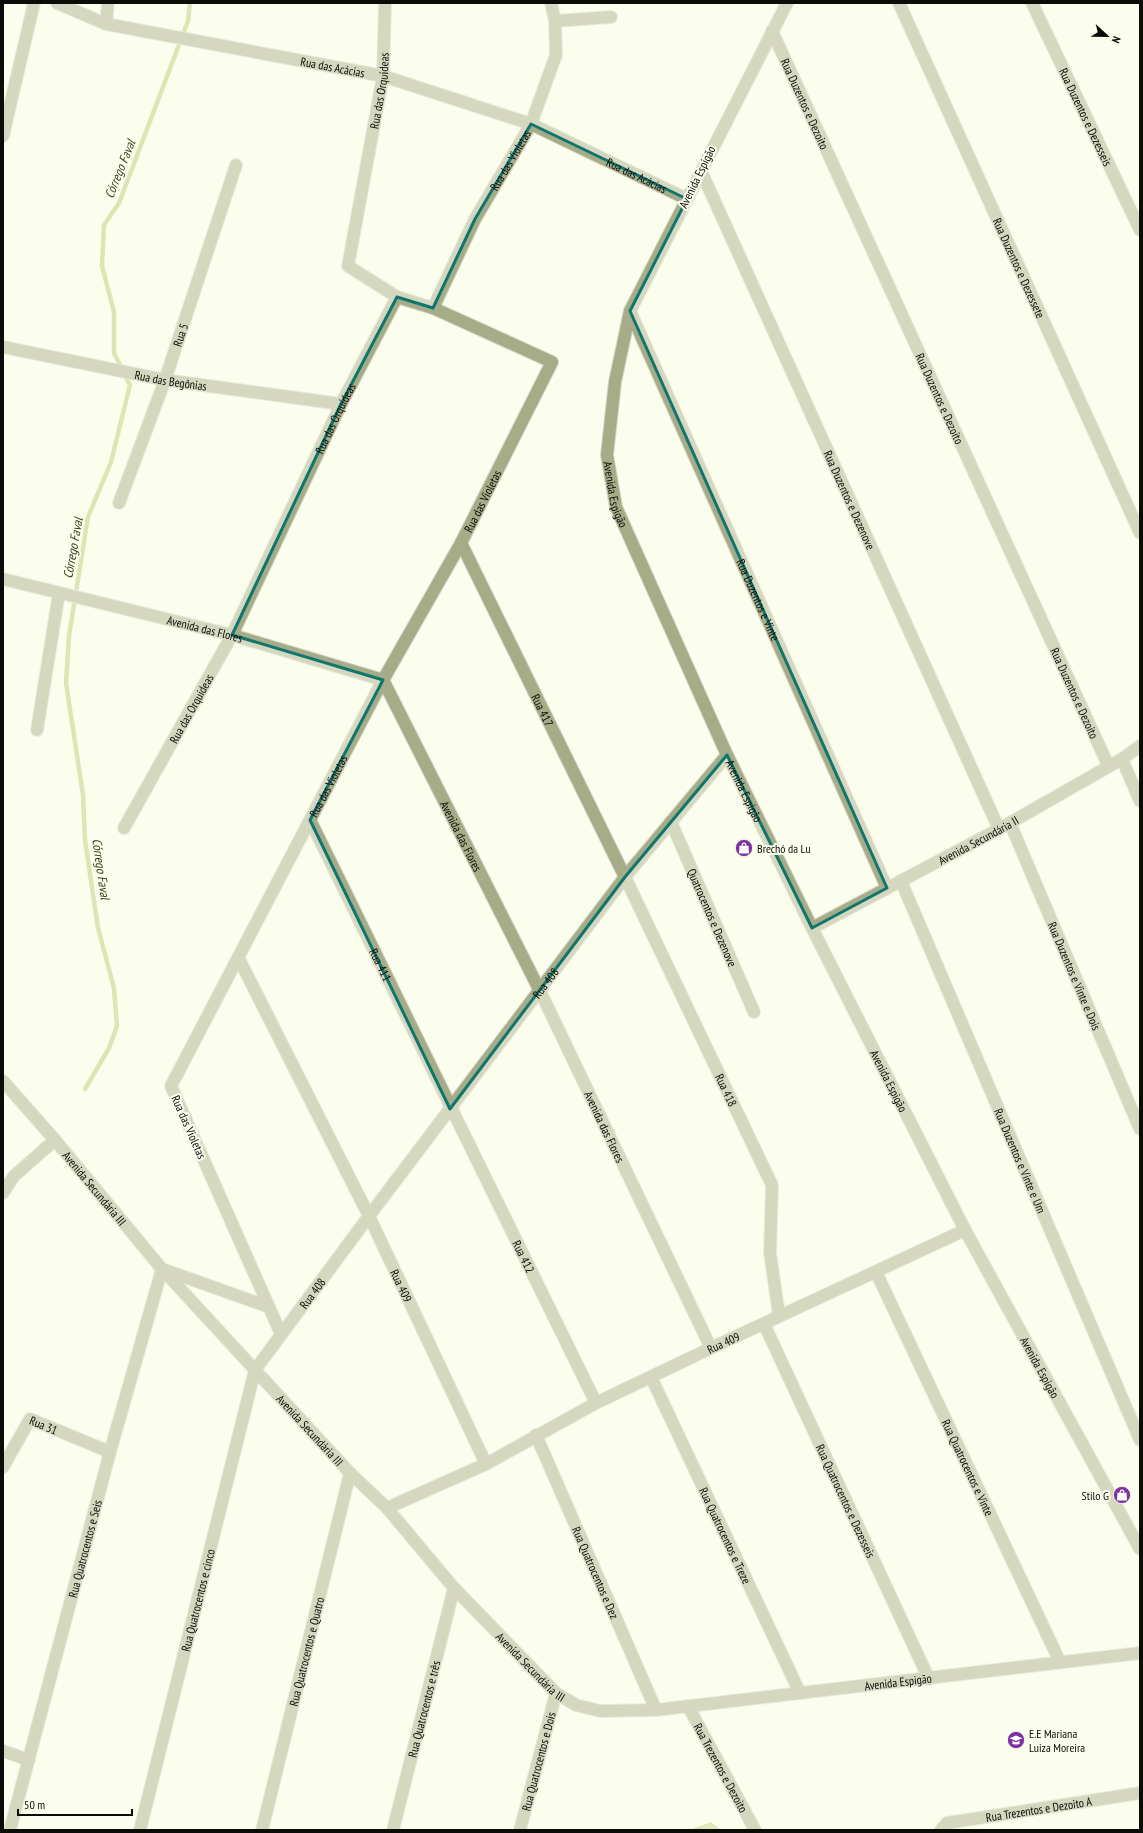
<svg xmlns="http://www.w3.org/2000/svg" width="1143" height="1833" viewBox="0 0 1143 1833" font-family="'PT Sans Narrow',sans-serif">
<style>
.forest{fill:#c3cf79}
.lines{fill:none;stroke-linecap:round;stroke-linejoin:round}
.stream{stroke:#bbc770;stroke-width:4.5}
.minor-casing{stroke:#d5d7c8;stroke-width:14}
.minor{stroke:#a6ac88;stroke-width:12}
.marked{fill:none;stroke:#0f766e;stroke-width:3;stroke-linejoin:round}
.labels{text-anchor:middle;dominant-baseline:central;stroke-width:4;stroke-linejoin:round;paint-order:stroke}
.street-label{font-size:12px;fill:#0b0c07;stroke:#fbfeed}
.poi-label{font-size:12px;fill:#0b0c07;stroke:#fbfeed;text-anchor:start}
.water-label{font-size:13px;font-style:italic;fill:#3a3f1a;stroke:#fbfeed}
</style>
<rect width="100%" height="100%" fill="#fbfeed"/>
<path class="forest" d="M711,1822L721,1830H689Z"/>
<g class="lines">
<path class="stream" d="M85,1089L109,1048L117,1026L114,988L98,928L85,840L83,795L66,683L69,636L88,517L111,462L130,385L114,353V312L102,266L104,225L119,203L188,21L190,3"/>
<defs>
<g id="minor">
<path id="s1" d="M57,3L106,24L383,76L531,124L687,199"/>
<path id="s2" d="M787,3L630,311L615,382L607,455L616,507L727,755L812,928L965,1230L1140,1549"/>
<path id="s3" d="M899,3L1140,533"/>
<path id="s4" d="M1032,3L1140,230"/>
<path d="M555,21L611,17"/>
<path d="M106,24L108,3"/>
<path id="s5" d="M772,31L1108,765"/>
<path d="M3,136L34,3"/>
<path id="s6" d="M701,171L999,829"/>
<path id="s7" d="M433,308L475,219L531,124L556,55L555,21L551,3"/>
<path id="s8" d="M630,311L887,888"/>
<path id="s9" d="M3,347L165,380L341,404"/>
<path id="s10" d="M119,503L165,380L236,165"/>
<path id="s11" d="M461,543L625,877L772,1185L770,1253L779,1315"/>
<path id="s12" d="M3,579L232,635L383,680L540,991L711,1348"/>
<path d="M37,730L59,593"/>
<path d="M1122,759L1140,801"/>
<path id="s13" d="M310,820L596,1403"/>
<path id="s14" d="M671,822L754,1012"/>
<path id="s15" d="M1010,823L1140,1129"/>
<path id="s16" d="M124,828L232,635L341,404L397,297"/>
<path id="s17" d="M901,881L1140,1440"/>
<path id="s18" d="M812,928L999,829L1122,759L1140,746"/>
<path id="s19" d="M238,957L369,1216L486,1464"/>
<path id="s20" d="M3,1081L55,1140L162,1269L350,1473L387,1508L454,1588L556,1693L576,1705L600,1711L656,1710L1140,1653"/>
<path d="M3,1193L14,1176L55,1140"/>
<path d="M165,1270L269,1307"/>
<path id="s21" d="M876,1272L1060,1662"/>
<path id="s22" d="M764,1324L929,1679"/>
<path id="s23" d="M281,1334L171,1086L383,680L461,543L552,362L433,308L397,297L348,266L383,76L385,3"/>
<path id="s24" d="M651,1377L800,1693"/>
<path id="s25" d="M536,1435L656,1710"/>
<path id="s26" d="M3,1467L30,1419L110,1452"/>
<path id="s27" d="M387,1508L486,1464L596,1403L711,1348L965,1230"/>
<path id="s28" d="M688,1706L755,1830"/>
<path d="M3,1751L29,1760"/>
<path id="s29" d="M10,1830L110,1452L162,1269"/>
<path id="s30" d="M140,1830L255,1370L369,1216L625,877L727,755"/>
<path id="s31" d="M262,1830L350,1473"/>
<path id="s32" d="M393,1830L454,1588"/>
<path id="s33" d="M520,1830L556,1693"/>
<path id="s34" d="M941,1830L947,1823L1140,1793"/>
</g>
</defs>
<use href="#minor" class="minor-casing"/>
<use href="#minor" class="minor"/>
</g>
<path d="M0 0H1143V1833H0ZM531,124L687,199L630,311L887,888L812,928L727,755L625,877L450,1109L310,820L383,680L232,635L341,404L397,297L433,308L475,219Z" fill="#fbfeed" fill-opacity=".55" fill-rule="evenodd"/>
<path class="marked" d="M531,124L687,199L630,311L887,888L812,928L727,755L625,877L450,1109L310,820L383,680L232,635L341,404L397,297L433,308L475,219Z"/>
<defs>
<symbol id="shop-disc" viewBox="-11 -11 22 22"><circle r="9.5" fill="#8031a1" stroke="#fbfeed"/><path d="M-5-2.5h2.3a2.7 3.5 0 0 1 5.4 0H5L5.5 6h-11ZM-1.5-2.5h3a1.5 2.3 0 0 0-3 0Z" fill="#fff"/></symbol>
<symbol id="school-disc" viewBox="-11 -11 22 22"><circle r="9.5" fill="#8031a1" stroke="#fbfeed"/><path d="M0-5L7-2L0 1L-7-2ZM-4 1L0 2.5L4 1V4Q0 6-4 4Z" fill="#fff"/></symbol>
</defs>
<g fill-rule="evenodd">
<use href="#shop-disc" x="734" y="838" width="20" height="20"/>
<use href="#shop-disc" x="1112" y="1485" width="20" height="20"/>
<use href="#school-disc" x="1006" y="1730" width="20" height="20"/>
</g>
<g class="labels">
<g class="street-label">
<text stroke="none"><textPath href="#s1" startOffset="284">Rua das Acácias</textPath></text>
<text stroke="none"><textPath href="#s23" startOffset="1494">Rua das Orquídeas</textPath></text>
<text stroke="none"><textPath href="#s5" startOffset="80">Rua Duzentos e Dezoito</textPath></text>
<text stroke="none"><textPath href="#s4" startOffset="126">Rua Duzentos e Dezesseis</textPath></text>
<text stroke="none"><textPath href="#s7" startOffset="167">Rua das Violetas</textPath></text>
<text stroke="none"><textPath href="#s1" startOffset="608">Rua das Acácias</textPath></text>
<text transform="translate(697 177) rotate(-64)">Avenida Espigão</text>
<text stroke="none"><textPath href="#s3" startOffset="291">Rua Duzentos e Dezessete</textPath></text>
<text stroke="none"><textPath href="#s10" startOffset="179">Rua 5</textPath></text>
<text stroke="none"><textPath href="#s9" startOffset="171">Rua das Begônias</textPath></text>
<text stroke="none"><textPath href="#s5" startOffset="404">Rua Duzentos e Dezoito</textPath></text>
<text stroke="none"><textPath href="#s16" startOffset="461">Rua das Orquídeas</textPath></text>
<text stroke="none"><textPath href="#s2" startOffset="532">Avenida Espigão</textPath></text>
<text stroke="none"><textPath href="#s6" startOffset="361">Rua Duzentos e Dezenove</textPath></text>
<text stroke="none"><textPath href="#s23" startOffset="934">Rua das Violetas</textPath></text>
<text stroke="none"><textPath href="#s8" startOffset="316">Rua Duzentos e Vinte</textPath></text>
<text stroke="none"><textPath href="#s12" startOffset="208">Avenida das Flores</textPath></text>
<text stroke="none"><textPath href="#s5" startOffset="728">Rua Duzentos e Dezoito</textPath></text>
<text stroke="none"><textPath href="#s16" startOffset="137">Rua das Orquídeas</textPath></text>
<text stroke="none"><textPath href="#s11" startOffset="186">Rua 417</textPath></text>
<text stroke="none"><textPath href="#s23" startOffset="610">Rua das Violetas</textPath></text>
<text stroke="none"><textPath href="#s2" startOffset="856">Avenida Espigão</textPath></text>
<text stroke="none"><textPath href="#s12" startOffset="568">Avenida das Flores</textPath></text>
<text stroke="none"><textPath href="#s18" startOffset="188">Avenida Secundária II</textPath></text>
<text stroke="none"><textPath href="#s14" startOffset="104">Quatrocentos e Dezenove</textPath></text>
<text stroke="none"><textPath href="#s13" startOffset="161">Rua 411</textPath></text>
<text stroke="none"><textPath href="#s15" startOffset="166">Rua Duzentos e Vinte e Dois</textPath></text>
<text stroke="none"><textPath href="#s30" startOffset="958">Rua 408</textPath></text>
<text stroke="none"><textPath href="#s2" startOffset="1180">Avenida Espigão</textPath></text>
<text stroke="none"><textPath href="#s11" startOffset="608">Rua 418</textPath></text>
<text transform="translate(189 1127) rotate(66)">Rua das Violetas</text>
<text stroke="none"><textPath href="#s12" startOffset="892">Avenida das Flores</textPath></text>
<text stroke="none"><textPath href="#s17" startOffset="304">Rua Duzentos e Vinte e Um</textPath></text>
<text stroke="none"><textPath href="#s20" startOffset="141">Avenida Secundária III</textPath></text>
<text stroke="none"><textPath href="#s13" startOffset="486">Rua 412</textPath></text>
<text stroke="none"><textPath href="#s19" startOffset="367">Rua 409</textPath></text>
<text stroke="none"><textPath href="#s30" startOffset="570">Rua 408</textPath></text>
<text stroke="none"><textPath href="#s27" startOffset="375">Rua 409</textPath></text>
<text stroke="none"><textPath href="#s2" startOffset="1504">Avenida Espigão</textPath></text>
<text stroke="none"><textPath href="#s26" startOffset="70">Rua 31</textPath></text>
<text stroke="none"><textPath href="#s20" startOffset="465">Avenida Secundária III</textPath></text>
<text stroke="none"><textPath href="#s21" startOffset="216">Rua Quatrocentos e Vinte</textPath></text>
<text stroke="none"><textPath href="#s22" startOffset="195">Rua Quatrocentos e Dezesseis</textPath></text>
<text stroke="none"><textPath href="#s24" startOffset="175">Rua Quatrocentos e Treze</textPath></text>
<text stroke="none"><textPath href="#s29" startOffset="291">Rua Quatrocentos e Seis</textPath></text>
<text stroke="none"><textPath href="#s25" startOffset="150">Rua Quatrocentos e Dez</textPath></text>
<text stroke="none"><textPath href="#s30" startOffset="237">Rua Quatrocentos e cinco</textPath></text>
<text stroke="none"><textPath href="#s31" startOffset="184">Rua Quatrocentos e Quatro</textPath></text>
<text stroke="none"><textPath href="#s20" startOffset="789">Avenida Secundária III</textPath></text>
<text stroke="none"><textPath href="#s20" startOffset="1173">Avenida Espigão</textPath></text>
<text stroke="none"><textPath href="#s32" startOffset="125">Rua Quatrocentos e três</textPath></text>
<text stroke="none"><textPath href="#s33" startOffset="71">Rua Quatrocentos e Dois</textPath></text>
<text stroke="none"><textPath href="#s28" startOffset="70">Rua Trezentos e Dezoito</textPath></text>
<text stroke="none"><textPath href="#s34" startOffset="102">Rua Trezentos e Dezoito A</textPath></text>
</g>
<g class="poi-label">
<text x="757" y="848">Brechó da Lu</text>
<text x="1109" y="1495" text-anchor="end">Stilo G</text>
<text x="1029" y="1733">E.E Mariana<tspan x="1029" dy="14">Luiza Moreira</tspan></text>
</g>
<g class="water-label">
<text transform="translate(120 169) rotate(-68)">Córrego Faval</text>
<text transform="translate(73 548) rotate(-80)">Córrego Faval</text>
<text transform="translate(101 869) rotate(82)">Córrego Faval</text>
</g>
</g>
<rect width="1143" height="1833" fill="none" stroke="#0b0c07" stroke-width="8"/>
<g transform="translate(1107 36) rotate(112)" stroke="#fbfeed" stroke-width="3" paint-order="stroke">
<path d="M0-3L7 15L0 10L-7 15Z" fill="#0b0c07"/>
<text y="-6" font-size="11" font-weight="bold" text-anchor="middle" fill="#0b0c07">N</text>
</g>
<path d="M18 1809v6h114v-6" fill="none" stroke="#0b0c07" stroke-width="2"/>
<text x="24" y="1809" font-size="12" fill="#0b0c07" stroke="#fbfeed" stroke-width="3" paint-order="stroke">50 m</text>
</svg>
